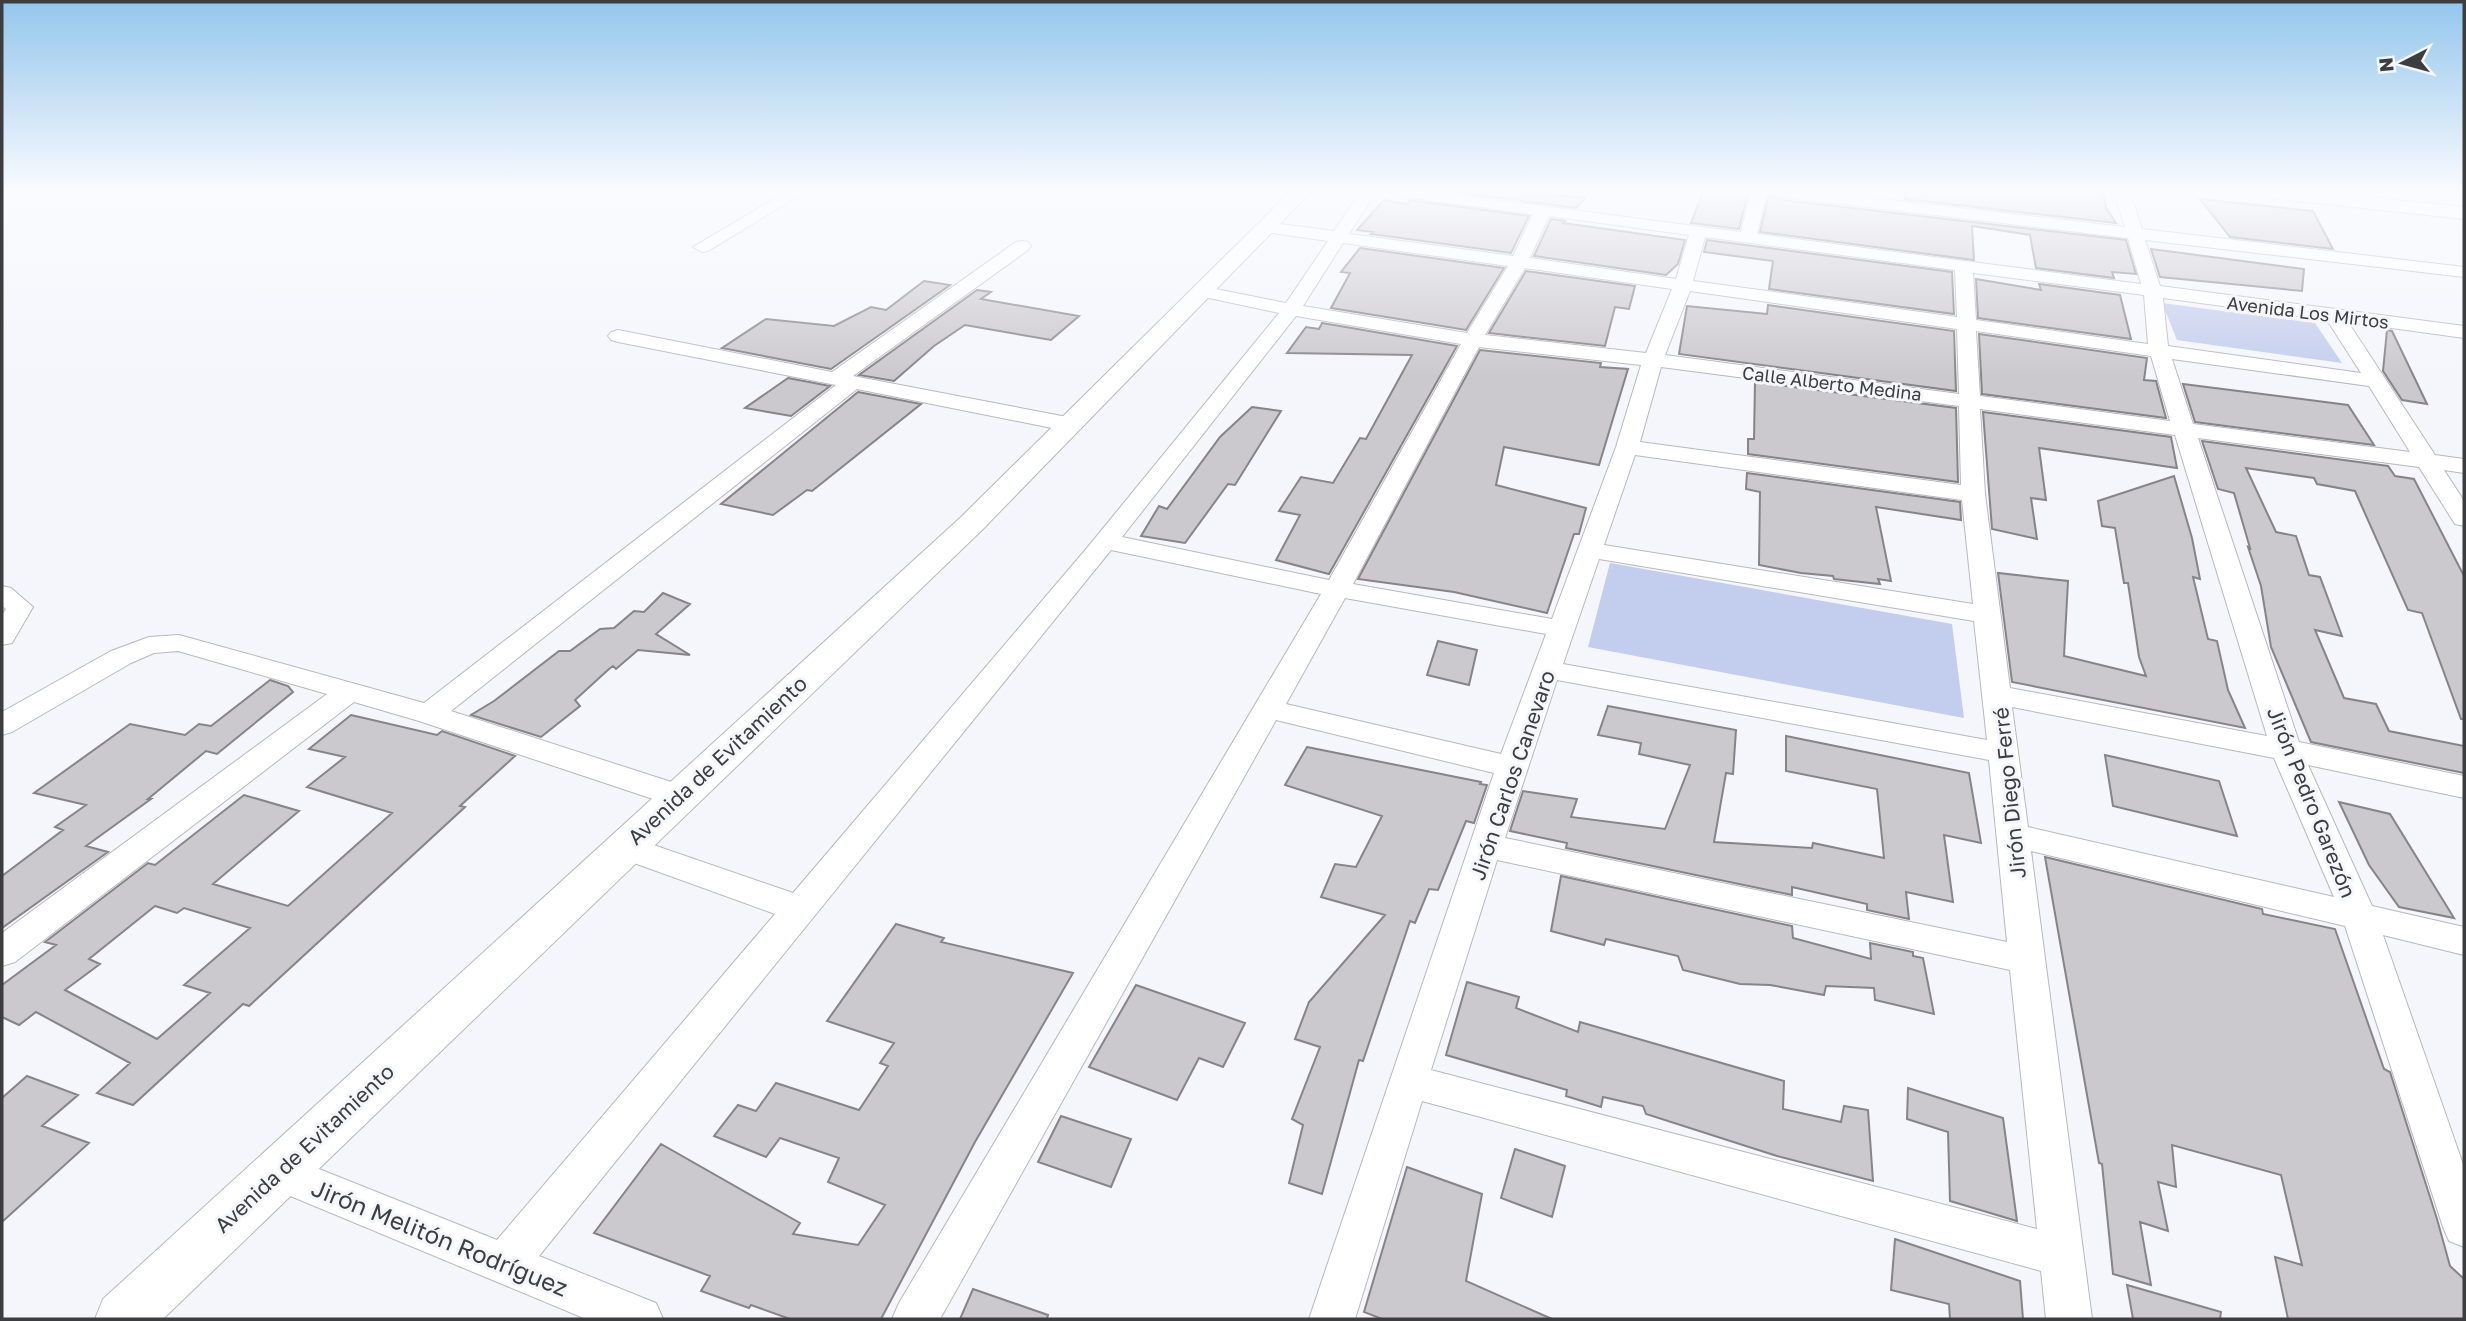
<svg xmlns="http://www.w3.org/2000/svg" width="2466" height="1321" viewBox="0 0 2466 1321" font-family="'Golos Text',sans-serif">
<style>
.green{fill:#c3cded}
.building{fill:#cbc8ce;stroke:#878489;stroke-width:2;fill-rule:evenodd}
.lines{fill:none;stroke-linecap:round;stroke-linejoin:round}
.minor-casing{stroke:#b6b8be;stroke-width:2}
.tertiary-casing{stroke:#b6b8be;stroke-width:2}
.minor{fill:#fff;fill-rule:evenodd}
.tertiary{fill:#fff;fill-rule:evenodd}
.labels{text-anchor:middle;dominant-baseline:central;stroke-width:6;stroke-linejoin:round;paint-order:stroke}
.far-street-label{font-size:18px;fill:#3c3d3f;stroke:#f4f6fc}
.street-label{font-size:21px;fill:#3c3d3f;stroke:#f4f6fc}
.near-street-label{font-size:24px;fill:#3c3d3f;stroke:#f4f6fc}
</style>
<rect width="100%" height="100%" fill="#f4f6fc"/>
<path class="green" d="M2162,303L2315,323L2342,363L2177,340Z
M1610,563L1952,624L1964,718L1588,647Z"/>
<path class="building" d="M1452,192H1528L1585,198L1576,208Z
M1703,192H1748L1739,229L1691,223Z
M1904,192H2103L2106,208L2116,223L1905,199Z
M1769,194L1783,200L2126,240L2136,274L2112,272L2114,278L2036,268L2030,235L1972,226L1974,260L1760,232Z
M2200,199L2313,211L2333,249L2230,237Z
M1384,200L1408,204L1409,200L1529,216L1511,253L1371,234L1373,232L1357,230Z
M1551,219L1565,221L1563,223L1685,240L1678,264L1666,275L1534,256Z
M1707,240L1952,272L1954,314L1769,289L1773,261L1704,252Z
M1360,248L1504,268L1466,330L1331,308L1350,273L1341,272Z
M2151,249L2304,269L2302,291L2160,277Z
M1526,271L1635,286L1629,309L1615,307L1605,346L1489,333Z
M1976,279L2041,290L2039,284L2120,295L2131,339L1978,318Z
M924,281L950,285L831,369L722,348L766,319L834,326L871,307L886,310Z
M977,290L991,292L981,299L1079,316L1051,340L965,325L934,346L894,381L859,375Z
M1768,305L1954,331L1956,391L1679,354L1687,306L1767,314Z
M1322,323L1457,346L1329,574L1276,560L1300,515L1279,511L1301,477L1333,483L1360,438L1366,439L1412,355L1287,353L1306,327L1319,329Z
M2387,330L2392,331L2427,404L2402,400L2383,371Z
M1979,334L2147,358L2144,380L2156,381L2166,418L1982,394Z
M1480,350L1601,363L1600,367L1628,369L1599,465L1504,447L1496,485L1586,508L1579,534H1574L1547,613L1454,592L1358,579Z
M788,378L830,386L791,416L745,408Z
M1755,382L1956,408L1958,482L1748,454V439H1754Z
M2183,384L2348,405L2374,445L2195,422Z
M858,392L921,404L812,491L807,490L773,515L721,504Z
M1252,407L1281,411L1235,485L1228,484L1185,543L1141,536L1159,506L1167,509L1220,437Z
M1983,412L2171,437L2177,468L2039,448L2046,500L2031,498L2037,539L1992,529Z
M2202,441L2388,466L2395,476L2414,479L2464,576V719H2461L2422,613L2408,610L2355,491L2317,484L2314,478L2246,468L2276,532L2296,536L2309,575L2320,577L2342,636L2315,630L2344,698L2376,704L2389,731L2464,746V773L2311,742L2271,647L2261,586L2248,547L2250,548L2234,493L2218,489Z
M1747,473L1960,502L1961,520L1876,507L1891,581L1878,579L1880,584L1834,579L1833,576L1801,573L1759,565L1760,492L1746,489Z
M2174,476L2192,538L2200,579L2193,577L2208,639L2217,641L2228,690L2245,728L2012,682L1998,573L2068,581L2064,656L2146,676L2139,657L2128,583H2124L2115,528L2102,526L2098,501Z
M663,593L690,604L656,634L690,655L638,650L616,669L613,666L609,669L575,700L580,706L541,737L471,715L494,701L559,651H570L600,629L614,628L634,611L644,612Z
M1438,641L1477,650L1469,685L1427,675Z
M270,680L288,686L293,692L217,754L206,751L148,799H151L86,846L108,852L2,928V876L63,830L55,827L86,805L34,793L130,724L185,735L199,724L211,726Z
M1608,706L1736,730L1733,774L1726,773L1714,842L1812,848L1813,843L1884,858L1877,789L1786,771V736L1969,773L1981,843L1944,835L1953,902L1906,892L1909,919L1867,910V904L1792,887V895L1566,848L1567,843L1510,831L1523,791L1577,799L1571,817L1665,829L1690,765L1639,754L1641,743L1598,735Z
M351,715L437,735L442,731L515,756L460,806L465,807L249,1006L243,1004L133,1105L97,1093L130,1063L36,1012L19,1025L2,1017V985L56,945L45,942L148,863L155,865L244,795L299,811L213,884L288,906L392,813L307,787L345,757L309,749ZM155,906L177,913L184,908L250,928L184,985L210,993L157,1039L65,990L100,964L89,959Z
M1307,747L1481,782L1480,784L1487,785L1474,823L1466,821L1438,890L1429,889L1415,923L1410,921L1363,1061L1359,1060L1322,1194L1289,1183L1303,1125L1292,1119L1320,1047L1295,1039L1309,1002L1385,915L1321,897L1335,864L1356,867L1382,816L1285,785Z
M2105,755L2219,781L2237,836L2113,806Z
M2339,802L2390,814L2454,918L2399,907L2369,865Z
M2045,857L2262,909L2263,914L2335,929L2384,1069L2390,1072L2437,1219L2450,1266L2464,1279V1319H2288L2275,1257L2302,1265L2281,1175L2172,1145L2176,1187L2158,1182L2168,1231L2140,1222L2151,1285L2113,1274L2102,1164L2099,1163Z
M1561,876L1792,926L1793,938L1871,959L1870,943L1913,952V956L1923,958L1934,1014L1875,1000L1874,988L1826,986L1824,995L1770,985L1740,984L1683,970L1678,956L1606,939L1604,945L1551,931Z
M896,924L944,938L941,942L1073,973L975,1142L881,1319H790L751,1305L749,1308L701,1291L710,1276L594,1233L661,1144L800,1223L793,1234L858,1245L885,1205L828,1182L839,1158L780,1138L766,1157L714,1136L738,1105L756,1111L776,1083L859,1110L888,1066L880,1063L894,1043L827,1021Z
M1467,982L1519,997L1516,1008L1578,1032L1580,1022L1784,1081L1783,1109L1841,1122L1844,1106L1868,1110L1873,1181L1777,1156L1646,1114L1643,1106L1603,1097L1601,1107L1566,1096L1567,1090L1446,1055Z
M1136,985L1245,1023L1223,1067L1199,1058L1177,1100L1089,1067Z
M27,1076L78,1095L42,1126L89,1143L2,1222V1098Z
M1908,1088L2003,1118L2017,1221L1950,1201L1948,1132L1907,1119Z
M1061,1116L1131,1139L1111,1187L1038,1162Z
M1515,1149L1565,1166L1552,1217L1501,1198Z
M1407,1167L1482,1194L1466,1281L1552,1319H1382L1364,1312Z
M1895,1239L2020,1281L2023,1319H1950L1949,1304L1891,1290Z
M2127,1285L2221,1312L2220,1319H2133Z
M973,1289L1048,1315L1047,1319H960Z"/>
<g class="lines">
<defs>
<path id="minor" d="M786,192H805L708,251L702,252L693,247Z
M1360,192H1376L1349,234L1513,256L1533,214L1403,197L1395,192H1435L1741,232L1751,192H1767L1757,234L2141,284L2128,238L1783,197L1775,192H1819L2125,227L2114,192H2130L2142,229L2464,267V277L2145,240L2160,286L2464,326V338L2348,322L2435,455L2464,459V473L2444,470L2464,501V526L2455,524L2419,467L2198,438L2299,742L2464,776V798L2308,765L2372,906L2464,927V955L2383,935L2464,1167V1247L2449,1241L2443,1227L2345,926L2031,851L2092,1319H2046L2041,1271L1422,1101L1355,1319H1309L1494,773L1276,720L940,1319H892L899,1303L1321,594L1111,550L539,1256L656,1303L663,1319H586L264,1185L258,1172L264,1159L279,1153L497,1240L775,914L612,855L608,847L612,839L624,835L636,839L793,893L1087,548L1279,313L1195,295L1192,291L1195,287L1201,286L1286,303L1328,241L1265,232L1257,227L1265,222L1334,231ZM1549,216L1689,235L1676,279L1530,258ZM1705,237L1955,270L1957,317L1693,281ZM1343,243L1508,266L1467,333L1303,306ZM1525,268L1672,289L1646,353L1485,335ZM1973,273L2144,295L2148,344L1976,320ZM1690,291L1957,329L1959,394L1665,355ZM2163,298L2327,320L2361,373L2168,346ZM1296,316L1461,344L1329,580L1122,537ZM1976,331L2151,356L2170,421L1980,396ZM1479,347L1641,365L1616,447L1552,619L1353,584ZM2172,359L2369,386L2410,452L2193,424ZM1661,367L1959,406L1961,485L1640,442ZM1980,409L2175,435L2267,736L2010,688L1985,494ZM1635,455L1962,500L1973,604L1604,545ZM1599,559L1974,621L1987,740L1563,664ZM1345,598L1546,634L1501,754L1286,704ZM1557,680L1989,760L2007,942L1505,838ZM2012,707L2274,758L2334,897L2028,827ZM1497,860L2010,970L2037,1229L1431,1070Z
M1022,241L1028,242L1031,246L1028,250L853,376L1067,417L1075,419L1078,424L1075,429L1067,431L857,389L451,711L690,788L695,796L690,804L679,807L668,804L419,721L354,702L15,962L2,966V933L327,694L178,651L154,653L131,663L12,732L2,735V712L111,651L149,637L179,635L424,703L836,385L618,342L611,340L608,336L611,332L618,330L832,372L1016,242Z
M2,586L11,588L33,607L12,643L2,645V615L6,609L2,606Z"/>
<path id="tertiary" d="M1290,192H1311L982,530L163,1319H95L103,1299L960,518Z
M2261,192H2321L2464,207V219L2271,198Z"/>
</defs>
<use href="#minor" class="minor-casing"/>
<use href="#tertiary" class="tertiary-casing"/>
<use href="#minor" class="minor"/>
<use href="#tertiary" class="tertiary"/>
</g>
<linearGradient id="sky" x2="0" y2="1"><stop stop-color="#93c6ec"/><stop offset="0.51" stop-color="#fafbfe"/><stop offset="1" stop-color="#fafbfe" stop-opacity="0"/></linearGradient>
<rect width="2466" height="376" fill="url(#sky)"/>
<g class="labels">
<g class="far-street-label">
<text transform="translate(2308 312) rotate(7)">Avenida Los Mirtos</text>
<text transform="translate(1832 383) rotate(7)">Calle Alberto Medina</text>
</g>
<g class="street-label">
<text transform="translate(717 760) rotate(-43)">Avenida de Evitamiento</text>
<text transform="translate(1512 775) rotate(-71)">Jirón Carlos Canevaro</text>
<text transform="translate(2009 793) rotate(-96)">Jirón Diego Ferré</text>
<text transform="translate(2312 802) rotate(68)">Jirón Pedro Garezón</text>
<text transform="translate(304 1148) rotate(-43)">Avenida de Evitamiento</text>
</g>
<g class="near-street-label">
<text transform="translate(440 1237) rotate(22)">Jirón Melitón Rodríguez</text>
</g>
</g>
<rect width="2466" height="1321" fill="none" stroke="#3c3d3f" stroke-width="7"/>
<g transform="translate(2403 63) rotate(264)" stroke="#f4f6fc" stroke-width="5" paint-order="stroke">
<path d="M0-5L12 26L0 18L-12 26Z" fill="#3c3d3f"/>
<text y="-10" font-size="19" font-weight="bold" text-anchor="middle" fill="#3c3d3f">N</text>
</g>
</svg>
